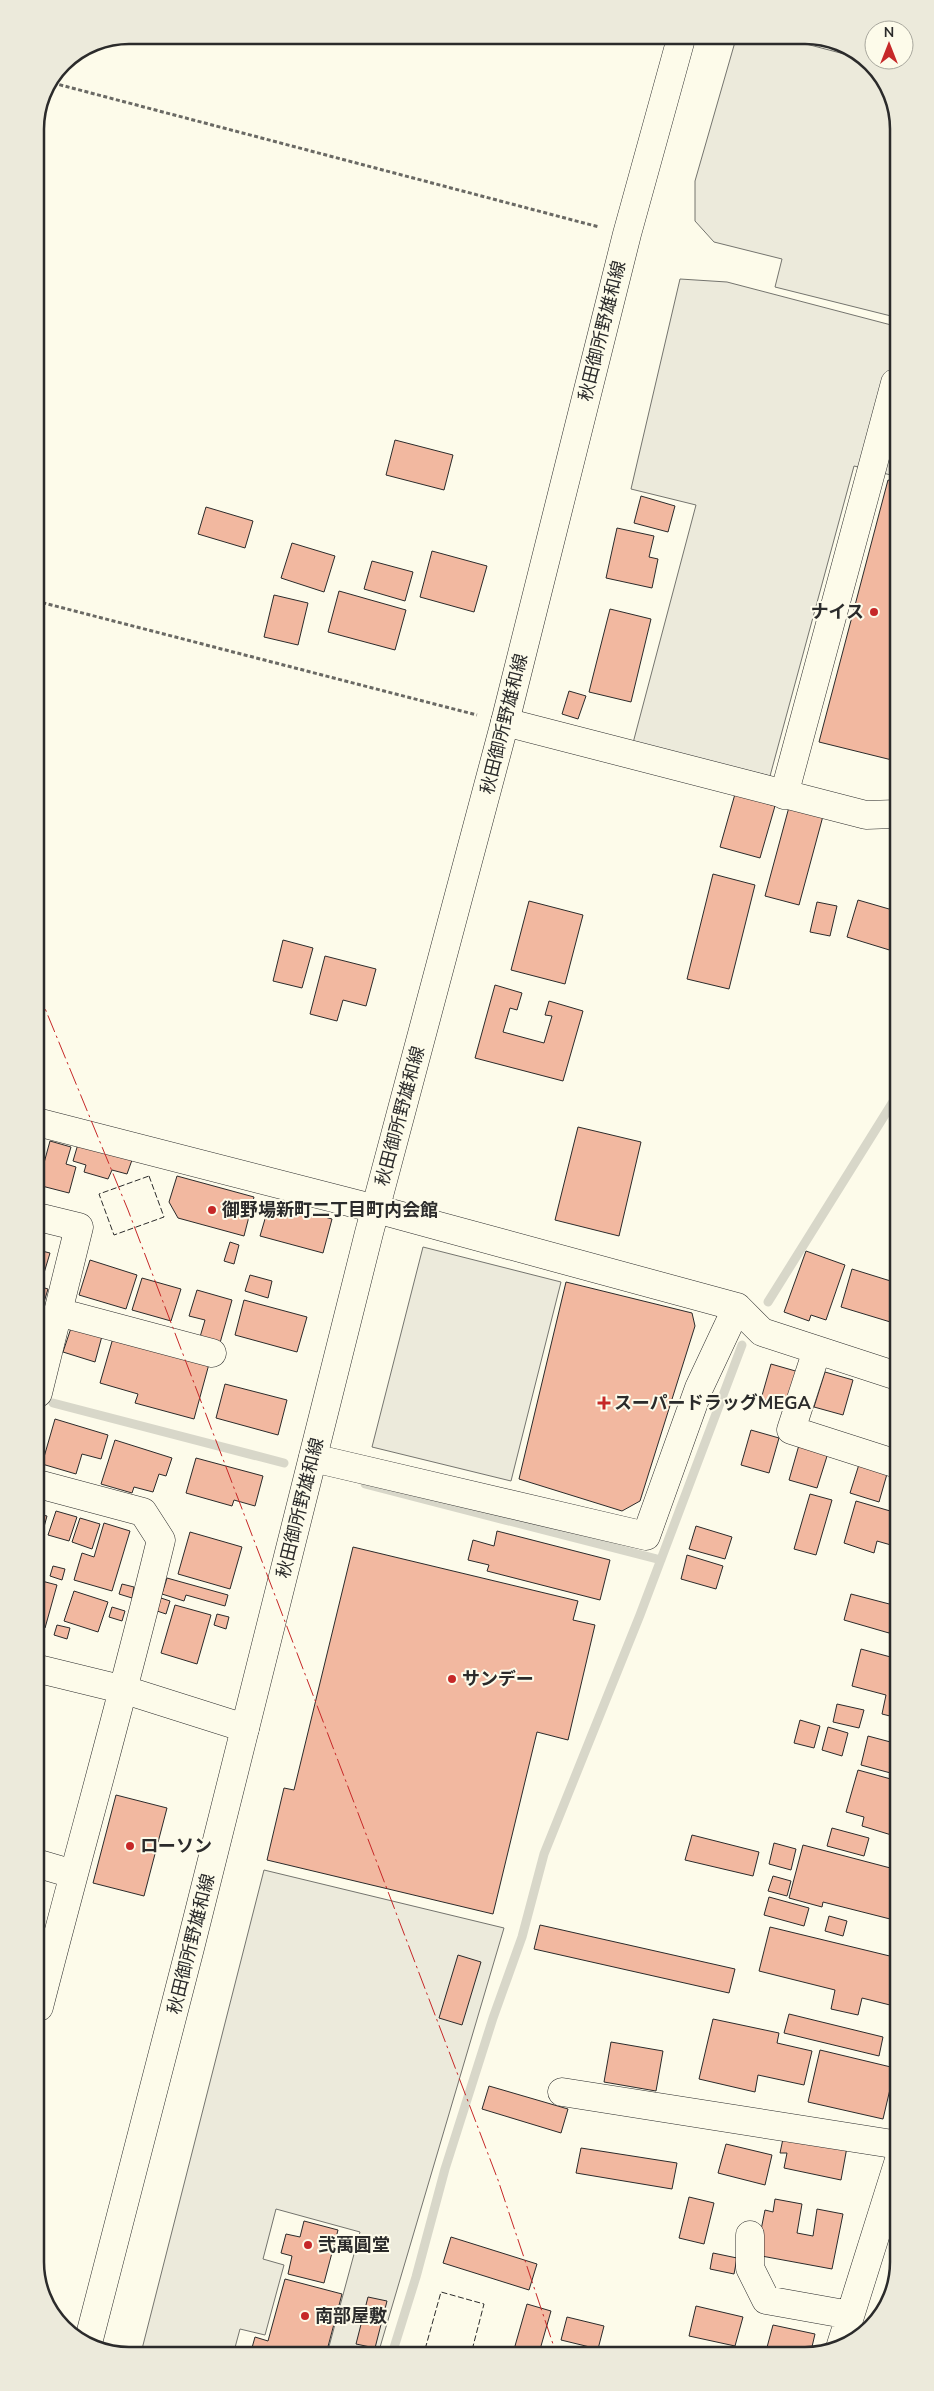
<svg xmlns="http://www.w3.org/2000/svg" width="934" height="2391" viewBox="0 0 934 2391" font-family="'Nunito Sans','Noto Sans JP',sans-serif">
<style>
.parking{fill:#eceadb;stroke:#74746e}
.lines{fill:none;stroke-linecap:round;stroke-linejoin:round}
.stream{stroke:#d8d7c9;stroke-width:9}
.building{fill:#f2b8a0;stroke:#2b2b2b}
.minor-casing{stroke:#2b2b2b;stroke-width:29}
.major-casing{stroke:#2b2b2b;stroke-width:29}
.path{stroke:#6a6964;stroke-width:3;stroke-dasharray:4 2.5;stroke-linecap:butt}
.minor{stroke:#fdfbea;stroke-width:28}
.major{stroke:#fdfbea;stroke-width:28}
.fence{stroke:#2b2b2b;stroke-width:1;stroke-dasharray:6 2.5;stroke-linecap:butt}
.power{stroke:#c62828;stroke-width:1;stroke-dasharray:18 4 2.5 4;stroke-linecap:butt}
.poi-dot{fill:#c62828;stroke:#fdfbea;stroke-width:2}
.labels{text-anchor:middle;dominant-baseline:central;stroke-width:4;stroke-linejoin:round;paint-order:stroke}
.street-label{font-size:18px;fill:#2b2b2b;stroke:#fdfbea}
.poi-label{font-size:18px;font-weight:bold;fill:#2b2b2b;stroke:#fdfbea;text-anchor:start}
.rim{fill:none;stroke:#2b2b2b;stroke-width:2.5}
</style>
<rect width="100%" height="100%" fill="#fdfbea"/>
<path class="parking" d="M737,35H772L867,60L894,99L895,317L775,287L782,259L714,242L695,221V181Z
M680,279L727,282L895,326V476L854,466L770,776L633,743L696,505L631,489Z
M423,1247L561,1282L511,1481L372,1447Z
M264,1870L504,1928L378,2354H327L360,2232L276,2209L263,2259L284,2265L265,2335L240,2329L233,2355L142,2356L141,2353Z"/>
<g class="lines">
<path class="stream" d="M768,1302L896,1097
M53,1403L284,1463
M365,1484L661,1560
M392,2354L416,2277L445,2169L493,2018L522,1937L544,1854L640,1615L742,1345"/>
</g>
<path class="building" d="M395,440L453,455L444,490L386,475Z
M888,480L895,482L896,761L819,742Z
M641,496L675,506L668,532L634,523Z
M206,507L253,521L245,548L198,534Z
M617,528L654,536L649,557L658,559L652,588L606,578Z
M292,543L335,556L324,592L281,578Z
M432,551L487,566L474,612L420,597Z
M372,561L413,572L405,601L364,589Z
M339,591L406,610L395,650L328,632Z
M274,595L308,603L298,645L264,637Z
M610,609L651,619L631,702L589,692Z
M569,691L586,696L578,719L562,714Z
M735,794L775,806L760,858L720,847Z
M789,807L823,816L799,905L765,896Z
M713,874L755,885L729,989L687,979Z
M858,900L896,911V952L847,937Z
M529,901L583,915L565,984L511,970Z
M817,902L837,906L830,936L810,932Z
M283,940L313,948L302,988L273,981Z
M325,956L376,969L366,1006L343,1000L337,1021L310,1014Z
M495,985L522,993L517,1010L510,1008L503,1032L544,1043L552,1016L545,1015L549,1001L583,1011L563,1081L475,1058Z
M578,1127L641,1142L619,1236L555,1220Z
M50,1141L71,1147L66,1164L76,1167L69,1193L38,1185Z
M78,1144L132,1160L127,1174L112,1170L108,1179L84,1172L86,1165L73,1161Z
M177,1176L254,1197L244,1236L178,1218L169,1202Z
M270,1202L332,1219L323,1253L260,1236Z
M230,1242L239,1245L234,1264L224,1261Z
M38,1250L50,1253L44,1273L38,1272Z
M806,1251L845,1265L826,1320L811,1315L809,1321L784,1312Z
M90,1260L137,1275L126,1309L79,1295Z
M852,1269L897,1283V1324L841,1307Z
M250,1275L272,1281L268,1298L245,1291Z
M142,1278L181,1289L171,1321L132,1310Z
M566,1282L692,1313L695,1326L640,1501L622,1511L519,1479Z
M38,1286L48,1289L41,1312L38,1311Z
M197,1290L232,1300L220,1343L200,1337L205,1320L189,1316Z
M244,1300L307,1317L297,1352L235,1335Z
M71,1328L102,1336L95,1362L63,1352Z
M113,1338L209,1364L194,1419L135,1403L138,1394L100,1383Z
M771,1364L799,1372L789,1407L761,1399Z
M825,1372L853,1380L843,1415L814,1407Z
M225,1384L287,1400L278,1435L216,1418Z
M55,1419L108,1435L101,1459L82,1454L76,1474L42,1464Z
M751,1430L779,1438L769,1473L741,1465Z
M115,1440L172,1458L166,1476L159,1474L153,1492L134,1487L132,1493L101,1484Z
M799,1445L828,1453L817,1488L789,1480Z
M196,1458L263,1476L255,1506L234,1500L232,1506L186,1493Z
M861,1458L889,1467L879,1502L850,1493Z
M810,1494L832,1500L816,1555L794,1549Z
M856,1501L897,1513V1524L891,1545L877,1541L874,1553L844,1543Z
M56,1511L77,1517L69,1541L48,1535Z
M38,1514L47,1516L38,1549Z
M80,1518L100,1524L92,1549L72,1542Z
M104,1523L130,1531L112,1591L74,1580L82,1553L94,1557Z
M696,1526L732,1537L725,1559L689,1549Z
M497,1531L610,1560L600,1600L487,1571L489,1565L468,1560L473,1540L494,1546Z
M190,1532L242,1547L230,1589L178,1574Z
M353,1547L578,1601L573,1620L595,1625L568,1740L537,1732L493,1914L267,1860L284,1788L294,1790Z
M687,1555L723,1566L716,1589L681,1579Z
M53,1566L65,1569L62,1580L50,1576Z
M167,1578L228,1595L225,1606L186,1595L184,1601L162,1594Z
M38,1580L57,1585L45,1628L38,1626Z
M122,1584L134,1587L132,1598L119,1594Z
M74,1591L108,1602L98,1632L64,1621Z
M851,1594L897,1606L889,1633L844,1620Z
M161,1598L170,1601L166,1614L157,1611Z
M175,1605L211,1615L197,1664L161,1653Z
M112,1607L125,1611L122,1621L109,1617Z
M217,1614L229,1617L226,1629L214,1625Z
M57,1625L70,1628L67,1639L54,1635Z
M861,1649L898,1659V1678L895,1688L898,1689V1718L882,1714L886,1695L852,1686Z
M837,1704L864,1710L859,1728L833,1722Z
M800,1720L820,1726L814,1748L794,1743Z
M828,1727L848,1733L842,1756L822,1750Z
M868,1736L898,1744V1775L861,1765Z
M858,1770L898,1781V1837L862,1826L864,1817L846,1812Z
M116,1795L167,1808L144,1896L93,1883Z
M832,1828L869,1838L864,1856L827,1846Z
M692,1835L759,1852L753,1876L685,1860Z
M774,1843L796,1849L791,1870L769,1864Z
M803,1845L898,1870V1921L823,1902L822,1907L789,1898Z
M773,1876L791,1881L787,1896L768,1891Z
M769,1897L809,1908L804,1926L764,1915Z
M829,1916L847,1921L843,1936L825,1931Z
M540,1925L735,1969L729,1993L534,1949Z
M770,1927L898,1958V1970L890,2005L862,1998L858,2015L831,2009L835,1990L759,1971Z
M458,1955L481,1962L462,2025L439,2018Z
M789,2014L883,2037L879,2056L784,2033Z
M713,2019L779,2033L777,2043L812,2051L804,2085L758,2075L755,2092L699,2079Z
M611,2042L663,2051L656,2091L604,2082Z
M820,2050L895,2068L883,2119L808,2102Z
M489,2086L568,2109L561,2133L482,2109Z
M784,2134L847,2147L841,2180L784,2168L787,2153H780Z
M726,2144L772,2155L765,2185L718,2173Z
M581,2148L677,2163L672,2189L576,2173Z
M689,2197L714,2203L704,2244L679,2238Z
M775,2199L802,2204L797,2233L813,2236L817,2209L843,2214L832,2269L756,2255L765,2210L773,2212Z
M304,2221L338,2230L324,2283L288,2274L292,2256L281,2253L286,2234L300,2237Z
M451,2237L537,2264L529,2290L443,2263Z
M713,2253L737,2258L734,2274L710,2269Z
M285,2279L342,2294L326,2354L250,2355L255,2337L268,2341Z
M368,2297L387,2301L375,2348L356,2344Z
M527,2304L551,2311L539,2353H513Z
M696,2306L743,2317L735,2346L689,2336Z
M567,2317L604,2326L598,2349L561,2340Z
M773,2325L815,2334L811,2351H766Z"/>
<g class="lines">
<defs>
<path id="minor" d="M505,722L866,815L896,814
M784,795L895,383
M37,1122L376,1209L737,1307L762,1332L897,1376
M38,1217L79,1227L38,1393
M58,1312L212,1353
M817,1350L791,1430L897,1464
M313,1458L646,1536L699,1388L737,1307
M38,1484L143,1512L161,1540C123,1697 79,1851 39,2007
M39,1669L125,1690L245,1728
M39,1864L73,1874
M562,2092L899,2145
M750,2235V2268L766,2300L850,2315
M840,2348L899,2160"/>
<path id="major" d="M88,2343L190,1948L369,1233L505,722L627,234L682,35"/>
</defs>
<use href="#minor" class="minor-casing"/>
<use href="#major" class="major-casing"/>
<path class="path" d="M53,83L599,227
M36,601L477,715"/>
<use href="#minor" class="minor"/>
<use href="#major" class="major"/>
<path class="fence" d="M149,1176L164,1217L114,1235L99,1194Z
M428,2354L424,2353L441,2292L484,2304L471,2354"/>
<path class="power" d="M37,989L128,1210L498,2180L556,2353"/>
</g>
<g class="poi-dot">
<circle cx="874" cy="612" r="5"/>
<circle cx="212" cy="1210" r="5"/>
<path d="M601.5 1395.5h5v5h5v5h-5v5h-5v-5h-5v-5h5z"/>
<circle cx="452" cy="1679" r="5"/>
<circle cx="130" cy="1846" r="5"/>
<circle cx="308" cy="2245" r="5"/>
<circle cx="305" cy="2316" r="5"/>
</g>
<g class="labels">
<g class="street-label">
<text transform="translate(602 331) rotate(-76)">秋田御所野雄和線</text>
<text transform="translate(504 724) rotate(-76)">秋田御所野雄和線</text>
<text transform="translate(400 1116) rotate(-75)">秋田御所野雄和線</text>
<text transform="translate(300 1508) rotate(-76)">秋田御所野雄和線</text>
<text transform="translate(191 1944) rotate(-76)">秋田御所野雄和線</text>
</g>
<g class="poi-label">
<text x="864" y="612" text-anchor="end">ナイス</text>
<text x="222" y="1210">御野場新町二丁目町内会館</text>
<text x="614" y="1403">スーパードラッグMEGA</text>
<text x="462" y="1679">サンデー</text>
<text x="140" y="1846">ローソン</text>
<text x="318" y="2245">弐萬圓堂</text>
<text x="315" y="2316">南部屋敷</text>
</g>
</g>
<path d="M0 0H934V2391H0ZM129 44H805A85 85 0 0 1 890 129V2262A85 85 0 0 1 805 2347H129A85 85 0 0 1 44 2262V129A85 85 0 0 1 129 44Z" fill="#eceadb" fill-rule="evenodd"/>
<path class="rim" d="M129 44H805A85 85 0 0 1 890 129V2262A85 85 0 0 1 805 2347H129A85 85 0 0 1 44 2262V129A85 85 0 0 1 129 44Z"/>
<g transform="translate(889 45)"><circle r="24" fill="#fdfbea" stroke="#a9a89e"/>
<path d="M0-4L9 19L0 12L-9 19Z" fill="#c62828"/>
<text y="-8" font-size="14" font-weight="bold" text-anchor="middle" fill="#2b2b2b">N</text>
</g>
</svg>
